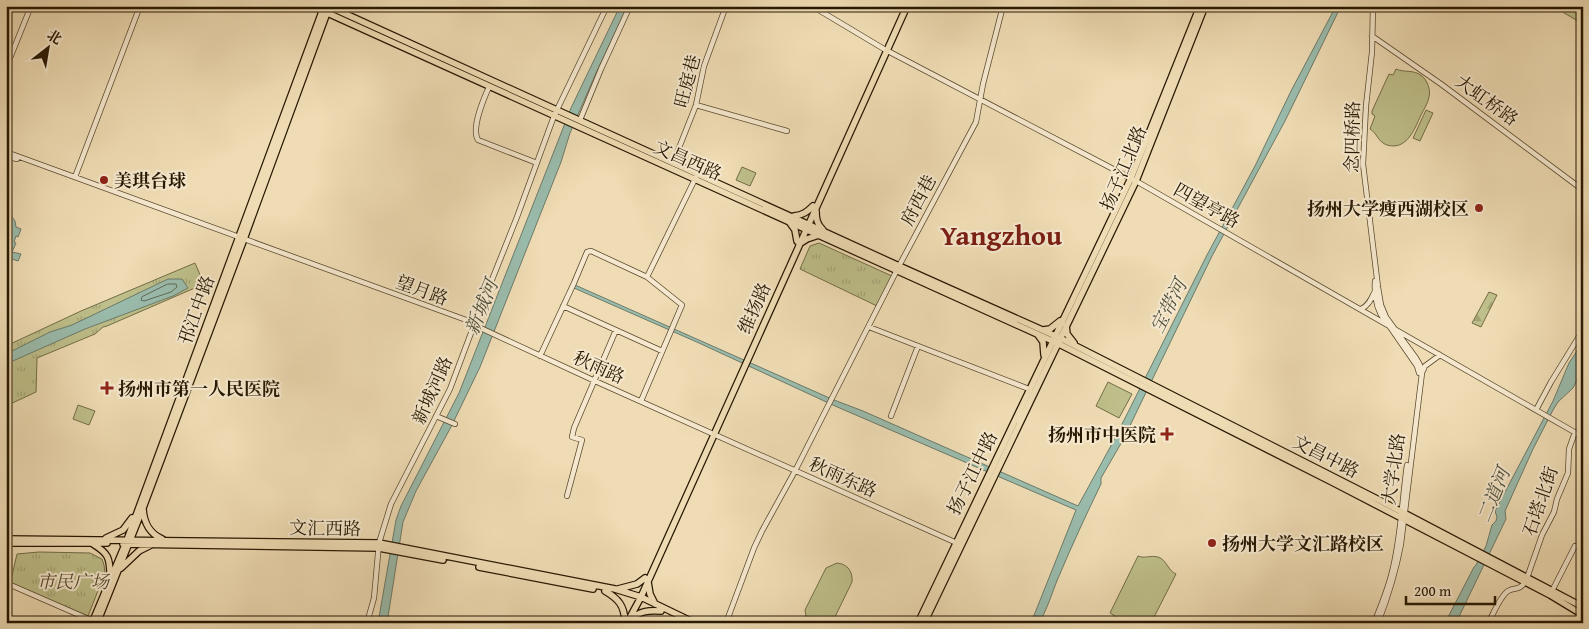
<svg xmlns="http://www.w3.org/2000/svg" width="1589" height="629" viewBox="0 0 1589 629" font-family="'Gentium Book Plus','Noto Serif SC',serif">
<style>
.forest{fill:url(#forest-firs);stroke:#726c46}
.park{fill:url(#park-tufts);stroke:#726c46}
.garden{fill:#bebf8a;stroke:#726c46}
.water{fill:#9abcad;stroke:#6c7a69}
.lines{fill:none;stroke-linecap:round;stroke-linejoin:round}
.shore{stroke:#606a58;stroke-width:1}
.minor-casing{stroke:#59492e;stroke-width:6}
.major-casing{stroke:#271802;stroke-width:8}
.minor{stroke:#f5e8ce;stroke-width:4.5}
.major{stroke:#efdcb4;stroke-width:5.5}
.poi-dot{fill:#8f2418;stroke:#f5e8ce;stroke-width:2}
.labels{text-anchor:middle;dominant-baseline:central;stroke-width:4;stroke-linejoin:round;paint-order:stroke}
.street-label{font-size:18px;fill:#271802;stroke:#f5e8ce}
.poi-label{font-size:18px;font-weight:bold;fill:#271802;stroke:#f5e8ce;text-anchor:start}
.park-label{font-size:18px;font-style:italic;fill:#544a2b;stroke:#f5e8ce}
.water-label{font-size:19px;font-style:italic;fill:#4f513e;stroke:#f5e8ce}
.town-label{font-size:28px;font-weight:bold;fill:#7a1f14;stroke:#f5e8ce}
</style>
<defs>
<pattern id="forest-firs" width="22" height="20" patternUnits="userSpaceOnUse" patternTransform="scale(1.25)"><rect width="22" height="20" fill="#bebf8a"/><path d="M5 1l3.5 6h-7zM16 11l3.5 6h-7z" fill="#a3a375"/></pattern>
<pattern id="park-tufts" width="24" height="20" patternUnits="userSpaceOnUse" patternTransform="scale(1.25)"><rect width="24" height="20" fill="#bebf8a"/><path d="M3 7l-1-3M5 7V3M7 7l1-3M15 17l-1-3M17 17v-4M19 17l1-3" fill="none" stroke="#a3a375"/></pattern>
</defs>
<rect width="100%" height="100%" fill="#efdcb4"/>
<filter id="stains"><feTurbulence type="fractalNoise" baseFrequency=".004" numOctaves="4"/><feColorMatrix values="0 0 0 0 .2 0 0 0 0 .09 0 0 0 0 .02 0 0 0 .5 -.17"/></filter>
<radialGradient id="worn" r=".72"><stop offset=".6" stop-color="#630" stop-opacity="0"/><stop offset="1" stop-color="#630" stop-opacity=".3"/></radialGradient>
<path class="forest" d="M1489,292L1497,295L1481,327L1472,323Z"/>
<path class="park" d="M1549,6H1583V24L1559,10Z
M819,243L892,276L877,306L800,269L810,246Z
M195,263L204,284L107,326L103,327L95,334L37,358L36,392L6,406V346L81,311Z
M39,552L90,553L102,559L104,565L105,573L88,616L10,584L17,554Z"/>
<path class="garden" d="M1396,69C1405,73 1413,69 1422,76C1427,80 1431,90 1429,97C1428,103 1424,109 1421,115C1415,128 1407,151 1387,145C1378,142 1377,133 1370,129L1375,116L1372,114V111L1389,74L1393,75Z
M1426,110L1433,113L1420,141L1413,138Z
M742,167L756,173L750,186L736,180Z
M1108,382L1132,394L1119,418L1096,406Z
M78,405L95,411L89,425L73,419Z
M1138,556C1145,559 1150,555 1158,557C1167,560 1168,571 1176,574L1151,623H1118L1115,616L1110,613Z
M837,563C848,564 853,572 852,582L832,623H809L806,616L805,610L826,568Z"/>
<path class="water" d="M620,6H628L596,73L570,133L561,162L480,367L451,427L416,491L403,522L387,623H378L396,520L401,506L459,393L571,108Z
M1336,6H1341L1285,121L1212,256L1123,440L1101,478V484C1086,515 1072,545 1059,576C1052,592 1048,608 1039,623H1031L1076,510L835,406L699,343L574,288L575,285L834,400L863,411L1078,506L1113,442L1207,255L1255,166L1291,91Z
M6,212H9L12,215V217L15,221L16,227L21,229L18,237L16,236L14,242L16,243L12,252L21,254L18,261L6,257Z
M168,279H182L188,288L173,296L85,329L6,364V354L50,332L72,325Z
M1583,342V374L1578,378L1573,388L1558,402L1553,410L1533,449L1505,511L1506,519L1456,623H1445L1474,567L1476,565L1486,546L1492,525L1496,521L1497,517L1495,511L1553,401L1569,363Z"/>
<g class="lines">
<path class="shore" d="M168,284H176L177,287L171,292L144,301L141,300L142,297Z"/>
<defs>
<path id="minor" d="M812,6L884,49L1136,181L1583,437
M1373,6L1372,52L1366,106L1363,164L1378,287L1381,305L1386,317L1416,358L1420,365L1422,373L1401,544C1396,571 1388,597 1378,623
M1372,36L1441,84L1583,190
M6,68L31,6
M489,87C484,98 471,129 478,140L537,163
M696,105L787,131
M580,120L601,69L630,6
M6,152L469,321L474,325L595,381L959,544
M6,156L17,159
M673,163L696,105L704,66L726,6
M75,177L140,6
M647,277L696,177
M1375,281C1374,295 1376,309 1385,321
M563,306L662,351
M1361,309C1368,306 1371,300 1374,293
M869,327L1029,389
M1390,327L1417,366L1419,373
M540,356L574,283L587,252L591,251L647,277L682,305L641,401
M1423,371L1425,366L1440,355
M1536,410L1551,382L1583,330
M436,416L455,424
M891,416L918,346
M567,496L582,440L572,437L574,428L616,330
M1527,578L1542,535L1554,512L1557,499L1568,473L1569,449L1575,432
M6,583L93,621
M1552,591L1575,546
M367,623L374,598L379,543L391,504L450,389L474,325L517,217L554,116L607,6
M726,623L754,548L762,531L795,471L899,266L976,122L983,84L1003,6
M1374,623C1381,606 1388,589 1392,572C1401,537 1402,500 1407,465
M1488,623C1493,615 1500,596 1508,591C1515,587 1519,591 1525,582"/>
<path id="major" d="M312,6L1057,343L1332,482L1550,595L1583,615
M328,6L805,223L899,266L1060,338L1383,502L1583,607
M816,211C816,219 817,224 823,230
M794,216C803,215 807,212 813,206
M790,223L795,230L797,241
M799,244L807,239L819,235
M1066,325L1067,334L1074,343
M1043,330L1050,329L1060,321
M1038,335L1043,342L1044,355
M143,509C144,523 149,533 162,539
M106,538L123,530L132,518
M6,539L379,543L615,589L641,597L695,623
M6,543H107
M93,544C108,553 110,558 110,575
M123,544L379,548L443,560
M479,567L593,589
M121,568L139,551L151,545
M648,582L650,594L655,604
M618,589L637,584L645,578
M605,591C619,599 624,606 625,621
M631,619C640,611 649,610 661,611
M92,623L127,540L323,9
M97,623L143,508L244,239L328,10
M627,623L641,597L907,6
M918,623L1131,178L1200,6
M924,623L1136,181L1205,6"/>
</defs>
<use href="#minor" class="minor-casing"/>
<use href="#major" class="major-casing"/>
<use href="#minor" class="minor"/>
<use href="#major" class="major"/>
</g>
<g class="poi-dot">
<circle cx="104" cy="180" r="5"/>
<circle cx="1479" cy="208" r="5"/>
<path d="M104.5 380.5h5v5h5v5h-5v5h-5v-5h-5v-5h5z"/>
<path d="M1164.5 426.5h5v5h5v5h-5v5h-5v-5h-5v-5h5z"/>
<circle cx="1212" cy="543" r="5"/>
</g>
<g class="labels">
<g class="street-label">
<text transform="translate(687 81) rotate(-75)">旺庭巷</text>
<text transform="translate(1487 100) rotate(36)">大虹桥路</text>
<text transform="translate(1352 137) rotate(-89)">念四桥路</text>
<text transform="translate(688 160) rotate(24)">文昌西路</text>
<text transform="translate(1123 168) rotate(-67)">扬子江北路</text>
<text transform="translate(918 200) rotate(-62)">府西巷</text>
<text transform="translate(1207 205) rotate(29)">四望亭路</text>
<text transform="translate(422 290) rotate(20)">望月路</text>
<text transform="translate(754 308) rotate(-66)">维扬路</text>
<text transform="translate(196 310) rotate(-70)">邗江中路</text>
<text transform="translate(599 367) rotate(24)">秋雨路</text>
<text transform="translate(432 390) rotate(-66)">新城河路</text>
<text transform="translate(1326 456) rotate(27)">文昌中路</text>
<text transform="translate(1393 469) rotate(-82)">大学北路</text>
<text transform="translate(972 473) rotate(-64)">扬子江中路</text>
<text transform="translate(843 477) rotate(24)">秋雨东路</text>
<text transform="translate(1540 501) rotate(-71)">石塔北街</text>
<text transform="translate(325 528) rotate(1)">文汇西路</text>
</g>
<g class="poi-label">
<text x="114" y="180">美琪台球</text>
<text x="1469" y="208" text-anchor="end">扬州大学瘦西湖校区</text>
<text x="118" y="388">扬州市第一人民医院</text>
<text x="1156" y="434" text-anchor="end">扬州市中医院</text>
<text x="1222" y="543">扬州大学文汇路校区</text>
</g>
<g class="park-label">
<text x="73" y="581">市民广场</text>
</g>
<g class="water-label">
<text transform="translate(1168 306) rotate(-63)">宝带河</text>
<text transform="translate(481 307) rotate(-68)">新城河</text>
<text transform="translate(1493 495) rotate(-68)">二道河</text>
</g>
<g class="town-label">
<text x="1001" y="234">Yangzhou</text>
</g>
</g>
<rect width="1589" height="629" fill="none" stroke="#efdcb4" stroke-width="25"/>
<rect x="8" y="8" width="1574" height="614" fill="none" stroke="#271802" stroke-width="2.5"/>
<rect x="12" y="12" width="1564" height="604" fill="none" stroke="#271802"/>
<g transform="translate(48 48) rotate(31)" stroke="#f5e8ce" stroke-width="4" paint-order="stroke">
<path d="M0-4L9 19L0 12L-9 19Z" fill="#271802"/>
<text y="-8" font-size="14" font-weight="bold" text-anchor="middle" fill="#271802">北</text>
</g>
<path d="M1406 596v8h89v-8" fill="none" stroke="#271802" stroke-width="2.5"/>
<text x="1414" y="596" font-size="15" fill="#271802" stroke="#f5e8ce" stroke-width="4" paint-order="stroke">200 m</text>
<rect width="100%" height="100%" filter="url(#stains)"/>
<rect width="100%" height="100%" fill="url(#worn)"/>
</svg>
